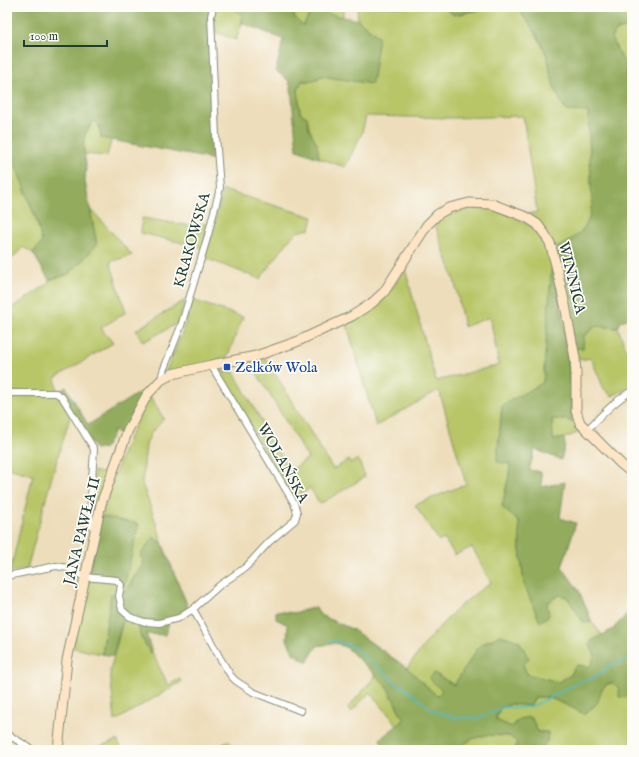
<svg xmlns="http://www.w3.org/2000/svg" width="639" height="757" viewBox="0 0 639 757" font-family="'IM FELL English',serif">
<style>
.green{fill:#b8c668;stroke:#6c824e}
.forest{fill:#92ab5c;stroke:#587448}
.lines{fill:none;stroke-linecap:round;stroke-linejoin:round}
.stream{stroke:#4ebbc8;stroke-width:1.5}
.street-casing{stroke:#868d77;stroke-width:8}
.secondary-casing{stroke:#868d77;stroke-width:11}
.street{stroke:#fff;stroke-width:6}
.secondary{stroke:#fde5c5;stroke-width:9}
.transit-dot{fill:#1a4fb4;stroke:#fdfcf7;stroke-width:1.5}
.labels{text-anchor:middle;dominant-baseline:central;stroke-width:3.5;stroke-linejoin:round;paint-order:stroke}
.street-label{font-size:15px;fill:#1f3d34;stroke:#fdfcf7}
.transit-label{font-size:15px;fill:#164399;stroke:#fdfcf7;text-anchor:start}
</style>
<rect width="100%" height="100%" fill="#fdfcf7"/>
<filter id="ink" filterUnits="userSpaceOnUse"><feTurbulence type="fractalNoise" baseFrequency=".025" numOctaves="2"/><feDisplacementMap in="SourceGraphic" scale="8" xChannelSelector="R" yChannelSelector="G"/><feConvolveMatrix kernelMatrix="1 2 1 2 8 2 1 2 1" color-interpolation-filters="sRGB"/></filter>
<filter id="wash" filterUnits="userSpaceOnUse"><feTurbulence type="fractalNoise" baseFrequency=".012" numOctaves="4" result="noise"/><feDisplacementMap in="SourceGraphic" scale="16" xChannelSelector="R" yChannelSelector="G"/><feGaussianBlur stdDeviation="0.9" result="paint"/><feColorMatrix in="noise" values="0 0 0 0 0 0 0 0 0 0 0 0 0 0 0 0 0 1.4 0 .05"/><feComposite in="paint" operator="in"/></filter>
<g filter="url(#wash)">
<rect width="100%" height="100%" fill="#edddba"/>
<path class="green" d="M216,7H233L242,16V23L236,40L215,32L213,17Z
M288,7H343V18L312,10L303,26L297,20Z
M357,7H443L454,15L495,7H516C530,23 543,42 549,63C550,66 549,69 550,72C553,85 559,101 567,111H588L592,202C590,228 578,237 556,248L528,214L537,212L523,116L452,118L366,116L362,133L345,167L319,158L317,144L309,129L307,117L300,113L298,88L302,81H311L319,76L379,37L358,20Z
M627,27L632,42V86L627,77V68L611,38L617,30Z
M94,120L99,125L101,138L109,139L111,141L107,156L84,154V137Z
M7,142L37,222L42,242L33,253L23,247L7,264Z
M223,190L313,217L310,229L297,232L290,239L260,279L205,258Z
M90,208L132,255L110,262L126,312L101,328L113,343L55,378L58,392H7V311L48,284L49,280L69,274L97,245Z
M472,208L492,209L515,217L530,226L540,237L549,255L552,262L571,351L574,377L573,407L580,432L564,438L553,440L552,418L572,421L568,359L562,318L552,264L543,383L502,405L497,461L510,464L509,475L502,507L519,522L520,549L524,584L540,622L548,616L546,603L559,595L567,597L584,623L592,622L602,635L591,641L590,645L595,655L591,665L588,667L577,665L574,668L571,675L558,682L527,674L523,665L529,659L519,641L501,635L480,645L454,685L434,673L429,678L442,691L437,696L407,668C433,633 453,607 491,583L472,547L455,555L444,539L439,541L415,505L466,484L439,390L376,426L347,325L369,312L388,295L405,269L436,381L499,365L490,317L464,327L455,283L435,225L444,216Z
M142,218L186,225L210,224L203,248L141,233Z
M185,300L178,323L143,342L136,330Z
M192,300L243,317L226,360L167,374L166,371L183,331Z
M596,326L618,328L632,364V386L612,396L604,389L591,358L579,360L575,348L584,336Z
M266,359L333,469L349,460L351,463L358,459L365,477L320,504L310,488L294,499L221,377V370H223L224,373L233,371L290,471L308,458L250,362Z
M51,394L60,397L71,414L51,480L27,569L10,572L33,475L7,468V413L11,395Z
M150,396L164,419L151,433L146,445L142,483L159,531L163,545L154,537L144,562L125,591L111,594L102,654L73,648C91,562 105,473 150,396Z
M94,471L107,474L101,491L94,525L92,517Z
M126,618L138,621L149,652H152L168,685L180,679L181,682L115,721L110,671L123,620Z
M376,675L386,685L404,720L398,726L370,692L350,713L348,708Z
M612,683L619,687L626,697L632,695V750H541L547,741L548,732H538L532,719L529,717L516,721L512,727L496,720L500,708L511,704L530,706L535,697H548L573,708L584,714L597,703L600,691L608,684Z
M486,735L509,736L517,742L515,750H421L424,746L460,747L472,739Z
M117,740L123,750H90Z
M228,741L238,750H215Z"/>
<path class="forest" d="M7,7H209L216,160L101,138L99,125L94,120L85,133L83,145L86,165L85,182L97,245L69,274L49,280L33,253L42,242L37,222L7,142Z
M233,7H288L297,20L303,26L312,10L358,20L379,37L372,84L320,76L319,78L311,81H302L298,88L300,113L307,117L309,129L317,144L319,158L297,150L291,88L288,80L276,71L283,39L242,23V16Z
M443,7H495L454,15Z
M516,7H632V42L627,27L617,30L611,38L627,68V77L632,86V236L630,239L632,256V317L621,321L618,328L596,326L584,336L583,349L575,348L556,248C578,237 590,228 592,202L588,112L567,111C559,101 553,85 550,72C549,69 550,66 549,63C543,42 530,23 516,7Z
M552,262L562,318L568,359L572,421L552,419L553,440L564,438L565,445L561,460L535,449L529,470L541,472L542,487L565,482L560,518L576,523L562,567L579,591L592,622L584,623L567,597L559,595L547,603L549,616L540,622L524,584L520,549L519,522L502,507L509,475L510,464L497,462L502,405L543,383Z
M66,387L88,425L140,392L143,394L122,435L114,431L105,448L95,449L58,392Z
M101,516L139,524L124,586L117,577L89,576Z
M154,537L163,545L190,612L169,622L166,635L146,634L152,652L150,653L140,635L138,621L126,618L123,620L113,656L102,654L111,594L125,591L144,563L140,555Z
M316,607L320,615L352,629L407,668L437,696L442,691L429,678L434,673L454,685L480,645L501,635L519,641L529,659L523,665L527,674L559,682L571,675L574,668L577,665L588,667L591,665L595,655L590,645L591,641L613,629L632,608V695L626,697H619V688L612,683C598,685 602,696 597,703C594,707 587,711 584,714L573,708L548,697H535L530,706L511,704L500,708L496,717V720L512,727L519,719L529,717L532,719L538,732H548L547,741L541,750H515L517,742L509,736L486,735L472,739L460,747L424,746L421,750H384L380,739L404,720L386,685L347,648L336,643L317,646L307,662L293,653L287,639L288,625L276,619V611L294,613Z"/>
<g class="lines">
<path class="stream" d="M330,641L338,642L356,648L365,658L387,674L394,682L405,688L432,710L457,718L465,717L472,718H480L504,707L520,708L533,706L581,681L591,679L600,674L611,664L620,663L632,655"/>
</g>
</g>
<g filter="url(#ink)">
<g class="lines">
<defs>
<path id="street" d="M161,380L163,371L181,326L208,235L220,188L216,136L211,16L213,7
M7,393H56L62,397L94,449L90,514L91,525L96,528
M587,430C600,417 615,400 632,391
M7,576L56,566L68,568L84,577L117,580L121,585L119,596L122,610L130,617L145,622L159,623L179,618L193,609L220,585L246,567L269,542L295,520L297,513L294,503L211,365
M193,609L220,658L231,676L236,681L253,692L301,711
M7,734L33,750"/>
<path id="secondary" d="M58,750L67,660L101,504L128,430L147,395L161,380L172,374L211,365L256,356L296,342L352,316L372,303L384,292L427,225L438,214L449,208L469,203L492,204L526,217L537,224L544,233L550,243L556,265L565,305L575,358L576,374V411L580,423L621,464L632,473"/>
</defs>
<use href="#street" class="street-casing"/>
<use href="#secondary" class="secondary-casing"/>
<use href="#street" class="street"/>
<use href="#secondary" class="secondary"/>
</g>
</g>
<rect class="transit-dot" x="223" y="363" width="8" height="8" rx="2"/>
<g class="labels">
<g class="street-label">
<text transform="translate(192 240) rotate(-74)">KRAKOWSKA</text>
<text transform="translate(572 278) rotate(76)">WINNICA</text>
<text transform="translate(283 463) rotate(61)">WOLAŃSKA</text>
<text transform="translate(82 531) rotate(-76)">JANA PAWŁA II</text>
</g>
<g class="transit-label">
<text x="235" y="367">Zelków Wola</text>
</g>
</g>
<rect width="639" height="757" fill="none" stroke="#fdfcf7" stroke-width="24"/>
<path d="M24 40v6h83v-6" fill="none" stroke="#1f3d34" stroke-width="2"/>
<text x="30" y="40" font-size="12" fill="#1f3d34" stroke="#fdfcf7" stroke-width="3" paint-order="stroke">100 m</text>
</svg>
